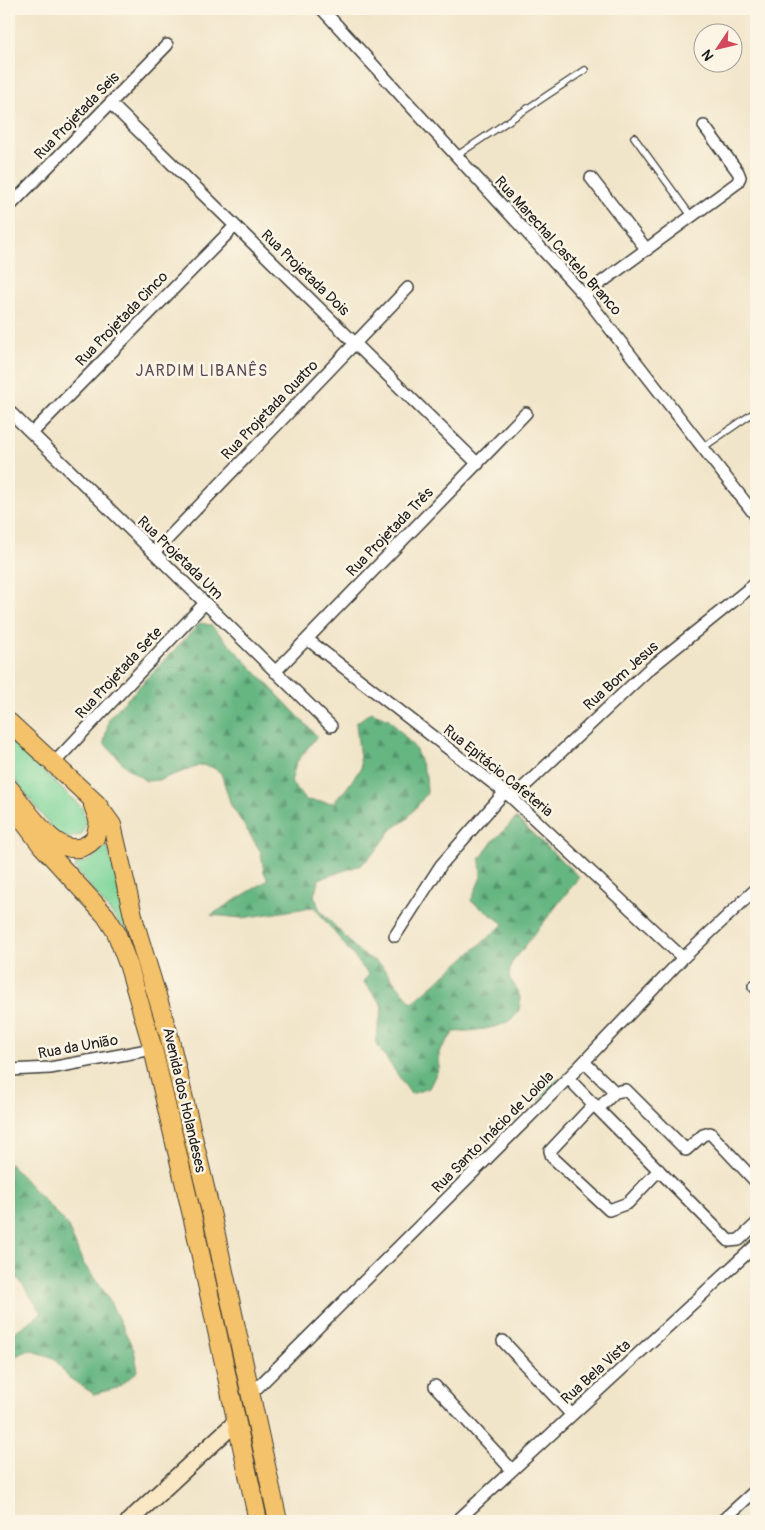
<svg xmlns="http://www.w3.org/2000/svg" width="765" height="1530" viewBox="0 0 765 1530" font-family="Pangolin,sans-serif">
<style>
.grass{fill:#7dd59a;stroke:#4c785b}
.forest{fill:url(#forest-firs);stroke:#41694f}
.park{fill:url(#park-crowns);stroke:#4c785b}
.lines{fill:none;stroke-linecap:round;stroke-linejoin:round}
.lane-casing{stroke:#3c3a36;stroke-width:8}
.street-casing{stroke:#3c3a36;stroke-width:14}
.secondary-casing{stroke:#3c3a36;stroke-width:19}
.primary-casing{stroke:#3c3a36;stroke-width:20}
.lane{stroke:#fff;stroke-width:5.5}
.street{stroke:#fff;stroke-width:11}
.secondary{stroke:#fae7c3;stroke-width:16}
.primary{stroke:#f3c26a;stroke-width:18}
.labels{text-anchor:middle;dominant-baseline:central;stroke-width:5;stroke-linejoin:round;paint-order:stroke}
.street-label{font-size:15px;fill:#1c1c1c;stroke:#fcf5e5}
.neighbourhood-label{font-size:16px;letter-spacing:1px;fill:#5b4b58;stroke:#fcf5e5}
</style>
<defs>
<pattern id="forest-firs" width="22" height="20" patternUnits="userSpaceOnUse" patternTransform="scale(1.25)"><rect width="22" height="20" fill="#66b682"/><path d="M5 1l3.5 6h-7zM16 11l3.5 6h-7z" fill="#53936a"/></pattern>
<pattern id="park-crowns" width="20" height="18" patternUnits="userSpaceOnUse" patternTransform="scale(1.25)"><rect width="20" height="18" fill="#7dd59a"/><path d="M2 6a3 3 0 1 1 6 0M12 15a3 3 0 1 1 6 0" fill="none" stroke="#6bb684"/></pattern>
</defs>
<rect width="100%" height="100%" fill="#fcf5e5"/>
<filter id="ink" filterUnits="userSpaceOnUse"><feTurbulence type="fractalNoise" baseFrequency=".02" numOctaves="2"/><feDisplacementMap in="SourceGraphic" scale="10" xChannelSelector="R" yChannelSelector="G"/><feConvolveMatrix kernelMatrix="1 2 1 2 8 2 1 2 1" color-interpolation-filters="sRGB"/></filter>
<filter id="wash" filterUnits="userSpaceOnUse"><feTurbulence type="fractalNoise" baseFrequency=".0096" numOctaves="4" result="noise"/><feDisplacementMap in="SourceGraphic" scale="20" xChannelSelector="R" yChannelSelector="G"/><feGaussianBlur stdDeviation="1.12" result="paint"/><feColorMatrix in="noise" values="0 0 0 0 0 0 0 0 0 0 0 0 0 0 0 0 0 1.4 0 .05"/><feComposite in="paint" operator="in"/></filter>
<g filter="url(#wash)">
<rect width="100%" height="100%" fill="#f1e5c9"/>
<path class="grass" d="M9,739L82,808L86,823L82,834L69,838L56,833L9,772Z
M106,846L108,847L130,931L124,929L75,868L77,864L89,861Z"/>
<path class="forest" d="M200,623L211,625L317,736L296,763L291,782L305,800L333,803L346,789L361,768L356,723L371,712L389,719L415,748L426,776L427,793L407,819L392,829L376,851L361,865L319,879L314,895L320,910L359,952L380,964L412,1003L504,924L471,901L481,877L480,859L493,841L516,818L579,877L511,964L509,977C512,982 519,991 520,998C524,1030 476,1030 454,1032L439,1052V1068L429,1088L411,1094L375,1042L383,1006L363,981L369,975L314,907L242,918L211,915L268,880L264,872L261,852L231,805L221,773L212,767L201,765L159,780L146,781L126,767L104,743L109,718Z
M9,1163L67,1225L83,1263L106,1294L134,1350L138,1371L117,1388L94,1394L68,1377L54,1358L30,1350L13,1357L9,1362V1336L42,1313L9,1265Z"/>
<path class="park" d="M553,1075L558,1081L539,1101L533,1092Z"/>
</g>
<g filter="url(#ink)">
<g class="lines">
<defs>
<path id="lane" d="M634,137L692,217
M456,156L585,70
M704,447L756,411"/>
<path id="street" d="M322,9L584,295L756,516
M111,104L478,464
M591,178L647,250
M9,207L167,45
M584,295L737,183L740,177L738,172L704,126
M9,411L331,726
M32,433L235,226
M154,553L408,288
M307,639L512,798L683,958
M275,672L526,413
M54,763L205,603
M512,798L648,670L756,583
M395,936L441,865L504,793
M754,986L756,988
M9,1070L50,1068L153,1049
M568,1078L598,1109L615,1092L584,1062
M615,1092L626,1090L686,1150L703,1135L710,1133L756,1182
M594,1104L550,1151L552,1157L609,1210L628,1203L659,1170
M598,1109L729,1241L739,1240L756,1224
M503,1341L571,1414
M435,1386L512,1470
M250,1395L577,1069L683,958L756,889
M457,1521L756,1245
M722,1521L756,1490"/>
<path id="secondary" d="M129,1521L237,1421"/>
<path id="primary" d="M9,722L97,804L112,825L135,924L168,1032L213,1221L278,1521
M9,788C28,810 64,873 95,838L99,822L93,805
M9,802L42,846L106,916L116,932L129,967L153,1049L194,1224L258,1521"/>
</defs>
<use href="#lane" class="lane-casing"/>
<use href="#street" class="street-casing"/>
<use href="#secondary" class="secondary-casing"/>
<use href="#primary" class="primary-casing"/>
<use href="#lane" class="lane"/>
<use href="#street" class="street"/>
<use href="#secondary" class="secondary"/>
<use href="#primary" class="primary"/>
</g>
</g>
<g class="labels">
<g class="street-label">
<text transform="translate(77 116) rotate(-46)">Rua Projetada Seis</text>
<text transform="translate(558 246) rotate(48)">Rua Marechal Castelo Branco</text>
<text transform="translate(305 273) rotate(44)">Rua Projetada Dois</text>
<text transform="translate(122 319) rotate(-46)">Rua Projetada Cinco</text>
<text transform="translate(270 410) rotate(-46)">Rua Projetada Quatro</text>
<text transform="translate(390 532) rotate(-46)">Rua Projetada Três</text>
<text transform="translate(180 558) rotate(44)">Rua Projetada Um</text>
<text transform="translate(119 673) rotate(-47)">Rua Projetada Sete</text>
<text transform="translate(621 676) rotate(-42)">Rua Bom Jesus</text>
<text transform="translate(498 771) rotate(39)">Rua Epitácio Cafeteria</text>
<text transform="translate(78 1047) rotate(-10)">Rua da União</text>
<text transform="translate(184 1100) rotate(77)">Avenida dos Holandeses</text>
<text transform="translate(493 1132) rotate(-45)">Rua Santo Inácio de Loiola</text>
<text transform="translate(596 1372) rotate(-42)">Rua Bela Vista</text>
</g>
<g class="neighbourhood-label">
<text x="202" y="371">JARDIM LIBANÊS</text>
</g>
</g>
<rect width="765" height="1530" fill="none" stroke="#fcf5e5" stroke-width="30"/>
<g transform="translate(718 48) rotate(235)"><circle r="24" fill="#fcf5e5" stroke="#a29e95"/>
<path d="M0-4L9 19L0 12L-9 19Z" fill="#d1495b"/>
<text y="-8" font-size="14" font-weight="bold" text-anchor="middle" fill="#1c1c1c">N</text>
</g>
</svg>
